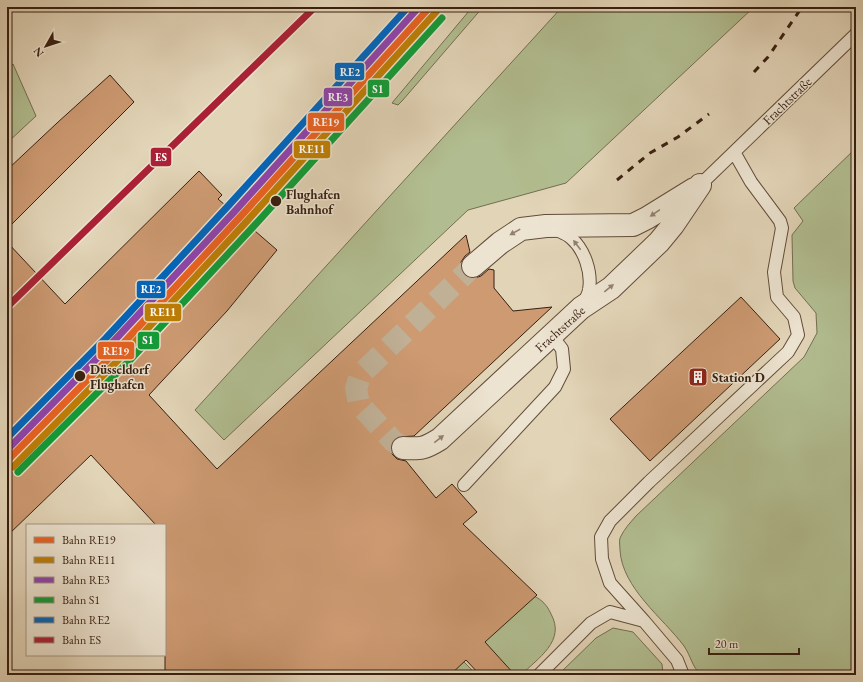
<svg xmlns="http://www.w3.org/2000/svg" width="863" height="682" viewBox="0 0 863 682" font-family="'EB Garamond',serif">
<style>
.green{fill:#b1bd90;stroke:#746e50}
.building{fill:#cd9a72;stroke:#381f10}
.lines{fill:none;stroke-linecap:round;stroke-linejoin:round}
.minor-tunnel{stroke:#c0b096;stroke-width:22;stroke-dasharray:22 11;stroke-linecap:butt}
.service-casing{stroke:#624c3a;stroke-width:14}
.minor-casing{stroke:#624c3a;stroke-width:24}
.service{stroke:#ece3d0;stroke-width:12}
.minor{stroke:#ece3d0;stroke-width:22}
.rail{stroke:#381f10;stroke-width:3;stroke-dasharray:7 7;stroke-linecap:butt}
.rail-1-casing{stroke:#ece3d0;stroke-width:10}
.rail-2-casing{stroke:#ece3d0;stroke-width:10}
.rail-3-casing{stroke:#ece3d0;stroke-width:10}
.rail-4-casing{stroke:#ece3d0;stroke-width:10}
.rail-5-casing{stroke:#ece3d0;stroke-width:10}
.rail-6-casing{stroke:#ece3d0;stroke-width:10}
.rail-1{stroke:#e96221;stroke-width:7}
.rail-2{stroke:#be7e05;stroke-width:7}
.rail-3{stroke:#8e44ad;stroke-width:7}
.rail-4{stroke:#109c37;stroke-width:7}
.rail-5{stroke:#0065bd;stroke-width:7}
.rail-6{stroke:#aa2135;stroke-width:7}
.oneway{fill:#928170}
.stop-dot{fill:#381f10;stroke:#ece3d0;stroke-width:1.5}
.labels{text-anchor:middle;dominant-baseline:central;stroke-width:3;stroke-linejoin:round;paint-order:stroke}
.street-label{font-size:13px;fill:#381f10;stroke:#ece3d0}
.stop-label{font-size:13px;font-weight:bold;fill:#381f10;stroke:#ece3d0;text-anchor:start}
.poi-label{font-size:13px;font-weight:bold;fill:#381f10;stroke:#ece3d0;text-anchor:start}
.line-badge{stroke:#ece3d0;stroke-width:1.5}
.badge-label{font-size:11px;text-anchor:middle;font-weight:bold;fill:#fff}
</style>
<rect width="100%" height="100%" fill="#e2d4b7"/>
<filter id="stains"><feTurbulence type="fractalNoise" baseFrequency=".005" numOctaves="4"/><feColorMatrix values="0 0 0 0 .2 0 0 0 0 .09 0 0 0 0 .02 0 0 0 .5 -.17"/></filter>
<radialGradient id="worn" r=".72"><stop offset=".6" stop-color="#630" stop-opacity="0"/><stop offset="1" stop-color="#630" stop-opacity=".3"/></radialGradient>
<path class="green" d="M465,7H483L402,101L398,105L392,103L469,11Z
M562,7H754L566,183L468,210L224,440L195,410Z
M13,64L36,116L7,143V69Z
M856,148V675H701C692,667 691,656 684,646C663,618 622,588 620,550C620,546 619,542 620,538C624,529 630,523 636,516L804,357L817,333L816,313L795,288L793,281L792,235L803,221L794,208Z
M534,596C542,600 547,605 551,614C566,641 538,658 521,675H509L483,643Z
M613,628L633,632L662,664L663,675H558L596,638Z
M463,661L477,675H448Z"/>
<path class="building" d="M110,75L134,102L7,229V170L57,123Z
M199,171L222,195L218,199L277,250L227,311L149,395L217,469L466,235L470,252L465,256L461,262V269L464,274L468,278H475L481,276L489,269L494,270V288L513,311L552,307L414,436L398,437L393,441L391,447L392,454L397,459L406,461L436,498L452,484L477,512L463,524L537,595L485,642L515,675H480L466,660L450,675H165V525H156L91,455L7,536V242L65,304Z
M741,297L780,339L650,461L610,419Z"/>
<g class="lines">
<path class="minor-tunnel" d="M403,448L393,441L359,404L356,388L361,374L473,266"/>
<defs>
<path id="service" d="M700,185L856,34
M555,229C560,232 567,234 571,238C585,250 592,273 589,290C588,295 585,300 583,305
M464,485L555,387L564,369L562,349L552,336
M644,621L610,583L602,559L601,537L610,521L649,482L788,352L798,335L794,317L777,297L774,272L782,228L780,221L751,182L734,152
M539,675L591,623L610,612L644,621L677,660L683,675"/>
<path id="minor" d="M473,266L500,243L521,229L546,226L633,225L647,218L694,189
M403,448C421,449 424,449 440,439L581,308L611,288L659,242L673,225L700,185"/>
</defs>
<use href="#service" class="service-casing"/>
<use href="#minor" class="minor-casing"/>
<use href="#service" class="service"/>
<use href="#minor" class="minor"/>
<path class="rail" d="M754,72L768,57L802,7
M617,180L650,153L678,137L709,114"/>
<defs>
<path id="rail-1" d="M7,461L118,349L241,216L430,7"/>
<path id="rail-2" d="M13,467L124,354L247,221L436,12"/>
<path id="rail-3" d="M7,450L112,343L235,211L419,7"/>
<path id="rail-4" d="M18,472L130,360L253,227L442,18"/>
<path id="rail-5" d="M7,438L106,338L229,205L408,7"/>
<path id="rail-6" d="M7,307L315,7"/>
</defs>
<use href="#rail-1" class="rail-1-casing"/>
<use href="#rail-2" class="rail-2-casing"/>
<use href="#rail-3" class="rail-3-casing"/>
<use href="#rail-4" class="rail-4-casing"/>
<use href="#rail-5" class="rail-5-casing"/>
<use href="#rail-6" class="rail-6-casing"/>
<use href="#rail-1" class="rail-1"/>
<use href="#rail-2" class="rail-2"/>
<use href="#rail-3" class="rail-3"/>
<use href="#rail-4" class="rail-4"/>
<use href="#rail-5" class="rail-5"/>
<use href="#rail-6" class="rail-6"/>
</g>
<defs><path id="oneway-solid" d="M-6-.8H1V-3.2L6.5 0L1 3.2V.8H-6Z"/></defs>
<g class="oneway">
<use href="#oneway-solid" transform="translate(655 213) rotate(145)"/>
<use href="#oneway-solid" transform="translate(515 232) rotate(151)"/>
<use href="#oneway-solid" transform="translate(577 245) rotate(-127)"/>
<use href="#oneway-solid" transform="translate(609 288) rotate(-39)"/>
<use href="#oneway-solid" transform="translate(439 439) rotate(-38)"/>
</g>
<defs>
<symbol id="building-square" viewBox="-11 -11 22 22"><rect x="-9" y="-9" width="18" height="18" rx="4" fill="#8f2418" stroke="#ece3d0"/><path d="M-4-6H4V6H1V3H-1V6H-4ZM-2.5-4.3h1.7v1.8h-1.7ZM.8-4.3h1.7v1.8H.8ZM-2.5-1h1.7V.8h-1.7ZM.8-1h1.7V.8H.8Z" fill="#fff"/></symbol>
</defs>
<g fill-rule="evenodd">
<use href="#building-square" x="687" y="366" width="22" height="22"/>
</g>
<g class="stop-dot">
<circle cx="276" cy="201" r="6"/>
<circle cx="80" cy="376" r="6"/>
</g>
<g class="labels">
<g class="street-label">
<text transform="translate(787 101) rotate(-44)">Frachtstraße</text>
<text transform="translate(560 329) rotate(-42)">Frachtstraße</text>
</g>
<g class="stop-label">
<text x="286" y="194">Flughafen<tspan x="286" dy="15">Bahnhof</tspan></text>
<text x="90" y="369">Düsseldorf<tspan x="90" dy="15">Flughafen</tspan></text>
</g>
<g class="poi-label">
<text x="712" y="377">Station D</text>
</g>
</g>
<g class="line-badge">
<rect x="334" y="62" width="31" height="19" rx="4" fill="#0065bd"/>
<rect x="367" y="79" width="23" height="19" rx="4" fill="#109c37"/>
<rect x="323" y="87" width="30" height="20" rx="4" fill="#8e44ad"/>
<rect x="307" y="112" width="38" height="20" rx="4" fill="#e96221"/>
<rect x="293" y="140" width="38" height="19" rx="4" fill="#be7e05"/>
<rect x="150" y="147" width="22" height="20" rx="4" fill="#aa2135"/>
<rect x="136" y="280" width="30" height="19" rx="4" fill="#0065bd"/>
<rect x="144" y="303" width="38" height="19" rx="4" fill="#be7e05"/>
<rect x="137" y="331" width="23" height="19" rx="4" fill="#109c37"/>
<rect x="97" y="341" width="38" height="19" rx="4" fill="#e96221"/>
</g>
<g class="badge-label">
<text x="350" y="76">RE2</text>
<text x="378" y="93">S1</text>
<text x="338" y="101">RE3</text>
<text x="326" y="126">RE19</text>
<text x="312" y="153">RE11</text>
<text x="161" y="161">ES</text>
<text x="151" y="293">RE2</text>
<text x="163" y="316">RE11</text>
<text x="148" y="344">S1</text>
<text x="116" y="355">RE19</text>
</g>
<rect width="863" height="682" fill="none" stroke="#e2d4b7" stroke-width="24"/>
<rect x="8" y="8" width="847" height="666" fill="none" stroke="#381f10" stroke-width="2"/>
<rect x="12" y="12" width="839" height="658" fill="none" stroke="#381f10"/>
<rect x="26" y="524" width="140" height="132" fill="#ece3d0" stroke="#a49583"/>
<rect x="34" y="537" width="20" height="6" fill="#e96221" stroke="#a49583"/>
<text x="62" y="544" font-size="12" fill="#381f10">Bahn RE19</text>
<rect x="34" y="557" width="20" height="6" fill="#be7e05" stroke="#a49583"/>
<text x="62" y="564" font-size="12" fill="#381f10">Bahn RE11</text>
<rect x="34" y="577" width="20" height="6" fill="#8e44ad" stroke="#a49583"/>
<text x="62" y="584" font-size="12" fill="#381f10">Bahn RE3</text>
<rect x="34" y="597" width="20" height="6" fill="#109c37" stroke="#a49583"/>
<text x="62" y="604" font-size="12" fill="#381f10">Bahn S1</text>
<rect x="34" y="617" width="20" height="6" fill="#0065bd" stroke="#a49583"/>
<text x="62" y="624" font-size="12" fill="#381f10">Bahn RE2</text>
<rect x="34" y="637" width="20" height="6" fill="#aa2135" stroke="#a49583"/>
<text x="62" y="644" font-size="12" fill="#381f10">Bahn ES</text>
<g transform="translate(46 46) rotate(231)" stroke="#ece3d0" stroke-width="3" paint-order="stroke">
<path d="M0-3L7 15L0 10L-7 15Z" fill="#381f10"/>
<text y="-6" font-size="11" font-weight="bold" text-anchor="middle" fill="#381f10">N</text>
</g>
<path d="M709 648v6h90v-6" fill="none" stroke="#381f10" stroke-width="2"/>
<text x="715" y="648" font-size="12" fill="#381f10" stroke="#ece3d0" stroke-width="3" paint-order="stroke">20 m</text>
<rect width="100%" height="100%" filter="url(#stains)"/>
<rect width="100%" height="100%" fill="url(#worn)"/>
</svg>
